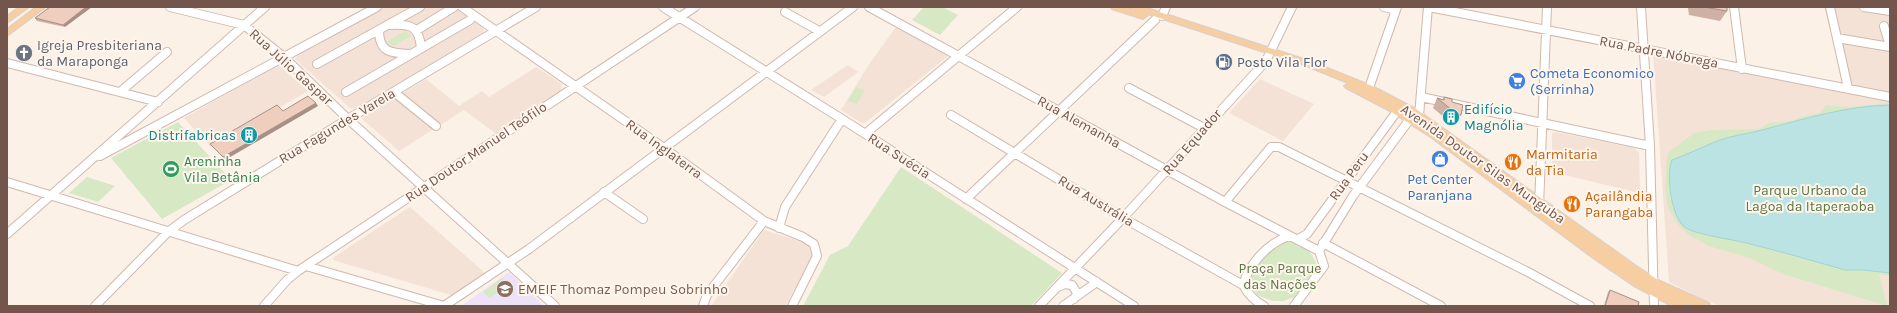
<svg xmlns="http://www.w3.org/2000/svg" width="1897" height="313" viewBox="0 0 1897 313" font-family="Karla,sans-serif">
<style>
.residential{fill:#f3e2d5}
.education{fill:#eee2f8}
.green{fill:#d7e8c5}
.water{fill:#bbe3e4;stroke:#a2d3d5}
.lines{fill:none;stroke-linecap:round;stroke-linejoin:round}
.minor-casing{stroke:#cfb9b0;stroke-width:10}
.major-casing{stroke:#d8cfcd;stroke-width:2}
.minor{stroke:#fff;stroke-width:8}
.major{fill:#f7cea1;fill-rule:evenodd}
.wall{fill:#ceb0a4}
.shaded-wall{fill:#a79086}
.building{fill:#efcdbf;stroke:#a79086}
.labels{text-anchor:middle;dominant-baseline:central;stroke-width:4;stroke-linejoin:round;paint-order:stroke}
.worship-label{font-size:14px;fill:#5b616d;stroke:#fef5ec;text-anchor:start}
.street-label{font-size:14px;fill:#73554c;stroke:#fef5ec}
.service-label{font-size:14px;fill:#4e5e75;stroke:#fef5ec;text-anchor:start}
.shop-label{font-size:14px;fill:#366cbe;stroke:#fef5ec;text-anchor:start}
.culture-label{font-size:14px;fill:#0d838f;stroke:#fef5ec;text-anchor:start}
.food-label{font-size:14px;fill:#c56008;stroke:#fef5ec;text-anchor:start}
.leisure-label{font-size:14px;fill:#27864d;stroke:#fef5ec;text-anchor:start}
.park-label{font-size:14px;fill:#5a7844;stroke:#fef5ec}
.education-label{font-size:14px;fill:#785e54;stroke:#fef5ec;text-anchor:start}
</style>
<rect width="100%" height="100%" fill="#fbf1e6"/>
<path class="residential" d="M384,7H454L484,28L483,33L357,108H350L295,59L298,54Z
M1824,7H1890V306H1721L1702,299L1669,282L1653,52L1846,88Z
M896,27L948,56L865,123H862L841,110L868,66Z
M278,65L308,91L211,147L184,118Z
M848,65L858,72L824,97L811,90Z
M536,67L562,84L561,90L495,133L464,110L399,151L362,119L363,117L426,79L459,106L482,91L489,97Z
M1260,79L1314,104L1283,141L1229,113Z
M1556,132L1634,148L1639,153L1640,193L1552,172V133Z
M410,207L485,273L454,296L333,260L334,257Z
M764,230L812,245L813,256L785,306H711Z"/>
<path class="education" d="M509,272L544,306H461Z"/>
<path class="green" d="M924,7H942L958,15L940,35L912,20Z
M405,31L411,36L394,46L387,42Z
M856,87L865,90L857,104L848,101Z
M1890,103V276L1879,274L1887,306L1783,274L1750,258L1709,246L1689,235L1678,224L1668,208L1665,187L1667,158L1668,153L1694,133L1714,130L1759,129L1769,123L1790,121L1801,117L1820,113L1826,105L1849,107Z
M178,122L231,180L162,219L111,158Z
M901,167L1062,273L1031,306H803L830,255L848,246Z
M87,177L115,186L98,202L69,193Z
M1285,241H1295L1308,249L1316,262L1315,269L1295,297L1283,301H1273L1257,295L1250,284V279L1253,272L1274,245Z
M502,278L509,284L490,298L483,292Z"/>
<path class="water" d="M1890,105V273L1863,270H1845C1810,260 1776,250 1742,242C1729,239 1695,234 1686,228C1671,219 1666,174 1672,160C1689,154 1704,146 1720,140C1734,135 1748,134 1762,130C1804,119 1846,106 1890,105Z"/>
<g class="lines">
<defs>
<path id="minor" d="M170,7L244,25L285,58L348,119L555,306
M462,7L664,148L764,221L803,237L814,244L817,256L792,306
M663,7L842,119L1134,306
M869,7L1225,202L1319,251
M1384,7L1396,10
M1429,7L1890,97
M1641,7L1650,146L1654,306
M1734,7L1742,69
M1830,7L1848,88
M1864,7L1890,11
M785,12L819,31
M1162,16L1166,7
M389,25C410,24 419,25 421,48
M1884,26L1890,46
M379,30C379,52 390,53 409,54
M417,30L454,7
M1837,38L1890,47
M7,63L158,102
M317,64L420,7
M1129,88L1204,128
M1369,88L1397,7
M120,92L167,52
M346,92L470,20
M394,92L436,126
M1421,97L1650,146
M951,115L1123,218L1243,285
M1419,116L1428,7
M865,134L1017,7
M100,156L377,7
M7,182L298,271
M604,192L643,219
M966,199L1155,20
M1225,202L1271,147H1279L1528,272L1590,306
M1539,206L1547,7
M779,228L785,207L842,119
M7,234L265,7
M1298,239L1307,234L1398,110
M1323,243L1441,306
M306,266L444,306
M1058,287L1065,284L1072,285L1077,293L1074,299
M95,306L168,232L184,220L348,119L536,7
M264,306L287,280L298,271L695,7
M444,306L529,249L853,7
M703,306L707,295L764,221
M1039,306L1123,218L1266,61L1292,7
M1063,306L1097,282
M1264,306C1254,301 1248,294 1243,285C1249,264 1268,243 1289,236
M1294,306L1324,266L1319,251L1353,196L1410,119"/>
<path id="major" d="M19,7H29L7,23V16Z
M36,7H46L7,36V29Z
M1111,7H1124L1146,14L1147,16L1143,19L1112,9Z
M1131,7H1144L1310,61L1372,86L1416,109L1635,265L1658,280L1709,303L1711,306H1694L1684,302L1688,306H1672L1634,286L1593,258L1432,138L1390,111L1346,88L1344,86L1348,83L1304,65L1132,9Z"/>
</defs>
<use href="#minor" class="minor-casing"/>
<use href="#major" class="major-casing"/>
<use href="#minor" class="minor"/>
<use href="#major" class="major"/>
</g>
<path class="wall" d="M50,7L65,27L37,21L35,18Z
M1689,7H1727V11L1720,21L1689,15L1688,8Z
M1444,97L1452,102L1461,115L1456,125L1452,124L1433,108L1437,98L1443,100Z
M1610,290L1638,306H1604L1608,292Z"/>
<path class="shaded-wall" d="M86,7H92L65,27L63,25Z
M316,103L318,106L225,160L223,157Z"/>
<path class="building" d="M50,7H86L63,25L35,18Z
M1704,7H1727V11Z
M308,96L316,103L223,157L210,144L277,105L283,111Z
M1444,97L1452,99V102L1463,105L1461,115L1457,114L1437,98L1444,100Z
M1610,290L1639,302L1638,306H1605Z"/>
<defs>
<symbol id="church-disc" viewBox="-11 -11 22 22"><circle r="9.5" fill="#6b7280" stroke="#fef5ec"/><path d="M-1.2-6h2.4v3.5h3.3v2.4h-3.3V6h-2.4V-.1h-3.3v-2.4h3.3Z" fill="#fff"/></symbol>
<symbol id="fuel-disc" viewBox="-11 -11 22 22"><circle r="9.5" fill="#5c6f8a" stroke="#fef5ec"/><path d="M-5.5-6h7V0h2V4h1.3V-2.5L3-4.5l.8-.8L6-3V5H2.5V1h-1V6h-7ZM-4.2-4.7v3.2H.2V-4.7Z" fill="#fff"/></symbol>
<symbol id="supermarket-disc" viewBox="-11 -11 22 22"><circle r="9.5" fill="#3f7fe0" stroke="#fef5ec"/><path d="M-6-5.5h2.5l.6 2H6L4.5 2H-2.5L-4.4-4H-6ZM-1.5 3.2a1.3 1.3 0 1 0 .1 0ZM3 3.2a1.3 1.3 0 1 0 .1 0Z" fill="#fff"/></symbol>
<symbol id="building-disc" viewBox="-11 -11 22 22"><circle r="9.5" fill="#0f9aa8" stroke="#fef5ec"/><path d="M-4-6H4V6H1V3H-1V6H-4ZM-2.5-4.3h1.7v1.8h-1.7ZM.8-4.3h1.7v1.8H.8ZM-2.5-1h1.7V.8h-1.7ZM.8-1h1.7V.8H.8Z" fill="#fff"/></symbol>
<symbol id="shop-disc" viewBox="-11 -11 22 22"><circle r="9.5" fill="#3f7fe0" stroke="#fef5ec"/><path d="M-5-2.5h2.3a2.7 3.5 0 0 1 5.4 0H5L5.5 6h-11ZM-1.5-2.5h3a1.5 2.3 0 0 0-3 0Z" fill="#fff"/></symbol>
<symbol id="restaurant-disc" viewBox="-11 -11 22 22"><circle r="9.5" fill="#e8710a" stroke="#fef5ec"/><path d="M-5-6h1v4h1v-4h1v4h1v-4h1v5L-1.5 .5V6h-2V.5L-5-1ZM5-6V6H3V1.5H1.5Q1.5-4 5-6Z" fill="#fff"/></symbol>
<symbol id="stadium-disc" viewBox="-11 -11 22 22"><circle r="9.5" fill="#2e9e5b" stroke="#fef5ec"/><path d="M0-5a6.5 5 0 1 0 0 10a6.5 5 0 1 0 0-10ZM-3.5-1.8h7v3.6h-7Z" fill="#fff"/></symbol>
<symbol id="school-disc" viewBox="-11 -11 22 22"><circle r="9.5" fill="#8d6e63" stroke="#fef5ec"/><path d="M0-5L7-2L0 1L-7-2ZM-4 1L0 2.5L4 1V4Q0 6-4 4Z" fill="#fff"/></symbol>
</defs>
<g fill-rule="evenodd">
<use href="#church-disc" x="14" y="43" width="20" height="20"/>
<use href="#fuel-disc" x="1214" y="52" width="20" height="20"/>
<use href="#supermarket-disc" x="1507" y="71" width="20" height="20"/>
<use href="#building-disc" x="1441" y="107" width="20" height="20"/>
<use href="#building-disc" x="239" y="125" width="20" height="20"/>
<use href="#shop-disc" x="1430" y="149" width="20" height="20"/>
<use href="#restaurant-disc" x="1503" y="152" width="20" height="20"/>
<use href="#stadium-disc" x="161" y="159" width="20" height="20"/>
<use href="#restaurant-disc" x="1562" y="194" width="20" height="20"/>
<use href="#school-disc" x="495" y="279" width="20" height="20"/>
</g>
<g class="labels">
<g class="worship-label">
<text x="37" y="45">Igreja Presbiteriana<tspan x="37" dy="16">da Maraponga</tspan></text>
</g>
<g class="street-label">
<text transform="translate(1659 52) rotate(11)">Rua Padre Nóbrega</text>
<text transform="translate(291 67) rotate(42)">Rua Júlio Gaspar</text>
<text transform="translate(1079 122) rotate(29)">Rua Alemanha</text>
<text transform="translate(337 126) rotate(-31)">Rua Fagundes Varela</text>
<text transform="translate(1192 142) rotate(-49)">Rua Equador</text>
<text transform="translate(664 149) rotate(36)">Rua Inglaterra</text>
<text transform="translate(476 152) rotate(-34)">Rua Doutor Manuel Teófilo</text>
<text transform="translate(899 156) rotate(33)">Rua Suécia</text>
<text transform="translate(1483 164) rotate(35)">Avenida Doutor Silas Munguba</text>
<text transform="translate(1349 176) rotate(-54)">Rua Peru</text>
<text transform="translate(1096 201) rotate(31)">Rua Austrália</text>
</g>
<g class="service-label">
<text x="1237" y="62">Posto Vila Flor</text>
</g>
<g class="shop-label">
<text x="1530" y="73">Cometa Economico<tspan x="1530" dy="16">(Serrinha)</tspan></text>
<text x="1440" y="179" text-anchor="middle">Pet Center<tspan x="1440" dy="16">Paranjana</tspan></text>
</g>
<g class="culture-label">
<text x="1464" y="109">Edifício<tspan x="1464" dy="16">Magnólia</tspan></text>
<text x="236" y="135" text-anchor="end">Distrifabricas</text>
</g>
<g class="food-label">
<text x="1526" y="154">Marmitaria<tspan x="1526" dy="16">da Tia</tspan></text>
<text x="1585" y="196">Açailândia<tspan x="1585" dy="16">Parangaba</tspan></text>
</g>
<g class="leisure-label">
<text x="184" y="161">Areninha<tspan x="184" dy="16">Vila Betânia</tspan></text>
</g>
<g class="park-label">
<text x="1810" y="190">Parque Urbano da<tspan x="1810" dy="16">Lagoa da Itaperaoba</tspan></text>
<text x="1280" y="268">Praça Parque<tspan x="1280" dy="16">das Nações</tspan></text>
</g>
<g class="education-label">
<text x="518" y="289">EMEIF Thomaz Pompeu Sobrinho</text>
</g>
</g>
<rect width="1897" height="313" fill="none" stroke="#73554c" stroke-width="16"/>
</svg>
